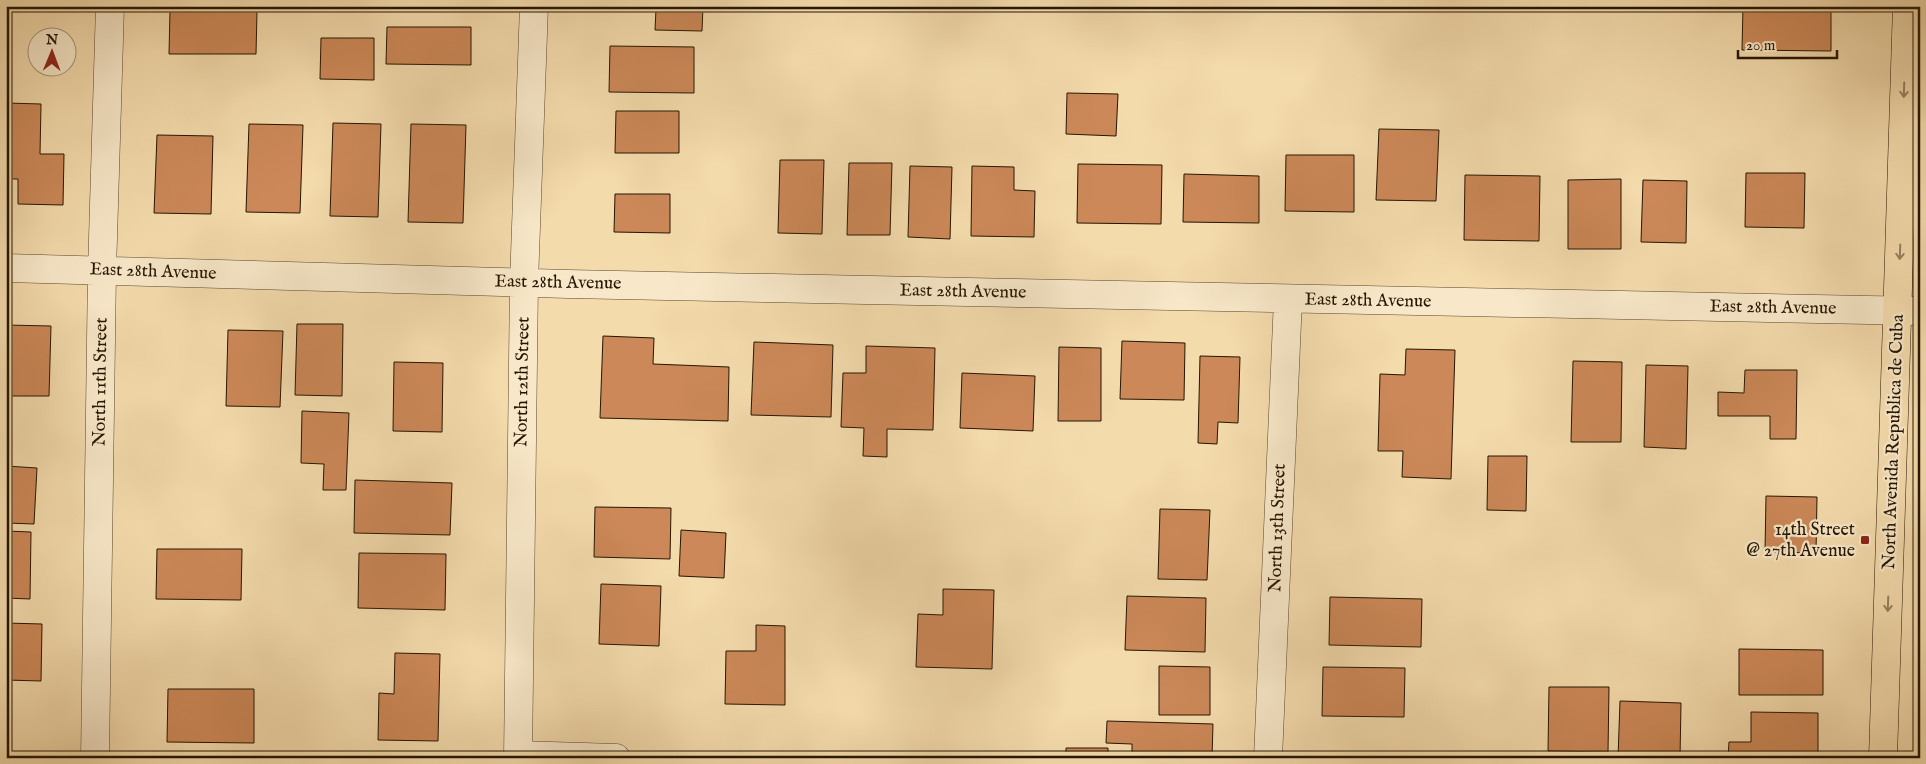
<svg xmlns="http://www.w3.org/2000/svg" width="1926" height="764" viewBox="0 0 1926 764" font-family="'IM FELL English',serif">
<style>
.building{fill:#cc8858;stroke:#251602}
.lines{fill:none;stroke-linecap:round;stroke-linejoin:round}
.minor-casing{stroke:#59472c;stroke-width:29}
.major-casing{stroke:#251602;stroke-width:29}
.minor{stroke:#f8e8c9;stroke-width:28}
.major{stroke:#f4dbac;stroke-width:28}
.oneway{stroke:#978260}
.poi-dot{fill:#8f2418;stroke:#f8e8c9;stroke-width:2}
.labels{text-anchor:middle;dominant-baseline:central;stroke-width:4.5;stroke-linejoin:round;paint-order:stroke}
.street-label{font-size:18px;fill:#251602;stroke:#f8e8c9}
.poi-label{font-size:18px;fill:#251602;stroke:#f8e8c9;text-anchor:end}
</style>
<rect width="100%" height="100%" fill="#f4dbac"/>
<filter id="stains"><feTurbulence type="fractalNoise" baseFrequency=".004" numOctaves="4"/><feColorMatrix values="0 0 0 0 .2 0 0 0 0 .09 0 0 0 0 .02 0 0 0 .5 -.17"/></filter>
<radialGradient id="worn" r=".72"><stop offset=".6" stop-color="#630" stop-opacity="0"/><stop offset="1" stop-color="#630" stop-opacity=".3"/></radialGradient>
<path class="building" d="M609,6H703L702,31L655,30L656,9L609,8Z
M1743,6H1831V51L1742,50Z
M170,10L257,11L256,54H169Z
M387,27H471V65L386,64Z
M321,38H374V80L320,79Z
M610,46L694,47V93L609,92Z
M1067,93L1118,94L1116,136L1066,134Z
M6,103L41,104L40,154H64L63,205L18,204V179H6Z
M616,111H679V153H615Z
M333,123L381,124L378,217L330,216Z
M249,124L303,125L300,213L246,212Z
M411,124L466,125L463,223L408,222Z
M1379,129L1439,130L1436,201L1376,200Z
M157,135L213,136L211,214L154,213Z
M1286,155H1354V212L1285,211Z
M780,160H824L822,234L778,233Z
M849,163H892L890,235H847Z
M1078,164L1162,165L1161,224L1077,223Z
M910,166L952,167L950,239L908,237Z
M972,166L1014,167V190L1035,191L1034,237L971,236Z
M1746,173H1805L1804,228L1745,227Z
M1184,174L1259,176V223L1183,222Z
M1465,175L1540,176L1539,241L1464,240Z
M1621,179V249H1568V180Z
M1643,180L1687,181L1686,243L1641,242Z
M615,194H670V233L614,232Z
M297,324H343L342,396L295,395Z
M6,325L51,326L49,396H6Z
M228,330L283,331L280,407L226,406Z
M603,336L654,338L653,364L729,367L728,421L600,418Z
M1122,341L1185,343L1184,400L1120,399Z
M754,342L833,345L831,417L751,415Z
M866,346L935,348L933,430L887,429V457L863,456L864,428L841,427L843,373H866Z
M1059,347L1101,348V421H1058Z
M1406,349L1455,350L1451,479L1402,477L1403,451H1378L1380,374L1405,375Z
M1200,356L1240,357L1238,423L1218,422L1217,444L1198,443Z
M1573,361L1622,362L1621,442H1571Z
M394,362L443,363L442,432L393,431Z
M1646,365L1688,366L1686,449L1644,447Z
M1745,370H1797L1796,439H1770V416H1718V392L1744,393Z
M962,373L1035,376L1033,431L960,428Z
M302,411L349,413L346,490H323L324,464L301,463Z
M1488,456H1527L1526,511L1487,510Z
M6,466L37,468L34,524L6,523Z
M355,480L452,483L450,535L354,533Z
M1766,496L1817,497L1816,553L1765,552Z
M595,507L671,508L670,559L594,557Z
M1160,509L1210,510L1207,580L1158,579Z
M681,530L726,533L724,578L679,576Z
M6,531L31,532L30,599L6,598Z
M157,549H242L241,600L156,599Z
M359,553L446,554L445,610L358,608Z
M601,584L661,586L659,646L599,644Z
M943,589L994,590L992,669L916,667L918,614L943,615Z
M1127,596L1206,598L1205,652L1125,650Z
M1330,597L1422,599L1421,647L1329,645Z
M6,623L42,624L41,681L6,680Z
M756,625L785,626V705L725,704L726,651H756Z
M1739,649L1823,650V695H1739Z
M395,653L440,654L438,741L378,740L379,693L394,694Z
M1159,666L1210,667V715H1159Z
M1323,667L1405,668L1404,717L1322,716Z
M1549,687H1609L1608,752L1548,751Z
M168,689H254V743L167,742Z
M1620,701L1681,703L1680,758H1618Z
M1751,712L1818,713V758H1728L1729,742H1751Z
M1107,721L1213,724L1212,758H1132V744L1106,743Z
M1066,748H1108V758H1066Z
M1326,753L1402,754V758H1326Z"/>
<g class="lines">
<defs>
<path id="minor" d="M6,268L568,284L1920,311
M518,755L616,758
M95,758L102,271L110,6
M518,758L524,282L534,6
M1268,758L1288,299"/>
<path id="major" d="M1883,758L1907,6"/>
</defs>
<use href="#minor" class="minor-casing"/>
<use href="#major" class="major-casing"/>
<use href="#minor" class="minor"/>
<use href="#major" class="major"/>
</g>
<defs><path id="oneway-shaft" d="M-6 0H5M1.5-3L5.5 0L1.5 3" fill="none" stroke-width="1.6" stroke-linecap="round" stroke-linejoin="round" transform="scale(1.25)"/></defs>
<g class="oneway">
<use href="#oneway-shaft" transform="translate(1904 90) rotate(92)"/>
<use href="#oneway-shaft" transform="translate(1900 252) rotate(92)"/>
<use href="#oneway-shaft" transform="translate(1888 604) rotate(92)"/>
</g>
<rect class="poi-dot" x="1860" y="535" width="10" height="10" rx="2.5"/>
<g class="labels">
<g class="street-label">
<text transform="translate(153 272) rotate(2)">East 28th Avenue</text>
<text transform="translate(558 283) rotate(1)">East 28th Avenue</text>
<text transform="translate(963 292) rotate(1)">East 28th Avenue</text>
<text transform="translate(1368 301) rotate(1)">East 28th Avenue</text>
<text transform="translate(1773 308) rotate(1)">East 28th Avenue</text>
<text transform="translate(101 382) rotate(-89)">North 11th Street</text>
<text transform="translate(523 382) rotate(-89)">North 12th Street</text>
<text transform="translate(1894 442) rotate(-88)">North Avenida Republica de Cuba</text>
<text transform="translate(1278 528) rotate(-88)">North 13th Street</text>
</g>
<g class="poi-label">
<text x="1855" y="530">14th Street<tspan x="1855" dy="21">@ 27th Avenue</tspan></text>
</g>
</g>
<rect width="1926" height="764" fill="none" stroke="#f4dbac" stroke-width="25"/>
<rect x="8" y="8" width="1911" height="749" fill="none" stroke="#251602" stroke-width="2.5"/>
<rect x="12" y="12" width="1901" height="739" fill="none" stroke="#251602"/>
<g transform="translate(52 52) rotate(1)"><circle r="24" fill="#f8e8c9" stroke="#a49479"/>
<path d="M0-4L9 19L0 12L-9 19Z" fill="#8f2418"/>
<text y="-8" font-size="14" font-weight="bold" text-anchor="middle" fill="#251602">N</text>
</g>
<path d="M1738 50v8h99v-8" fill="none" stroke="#251602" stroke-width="2.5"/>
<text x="1746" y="50" font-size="15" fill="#251602" stroke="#f8e8c9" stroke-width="4" paint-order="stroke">20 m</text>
<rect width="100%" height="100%" filter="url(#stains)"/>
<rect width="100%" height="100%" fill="url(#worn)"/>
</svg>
